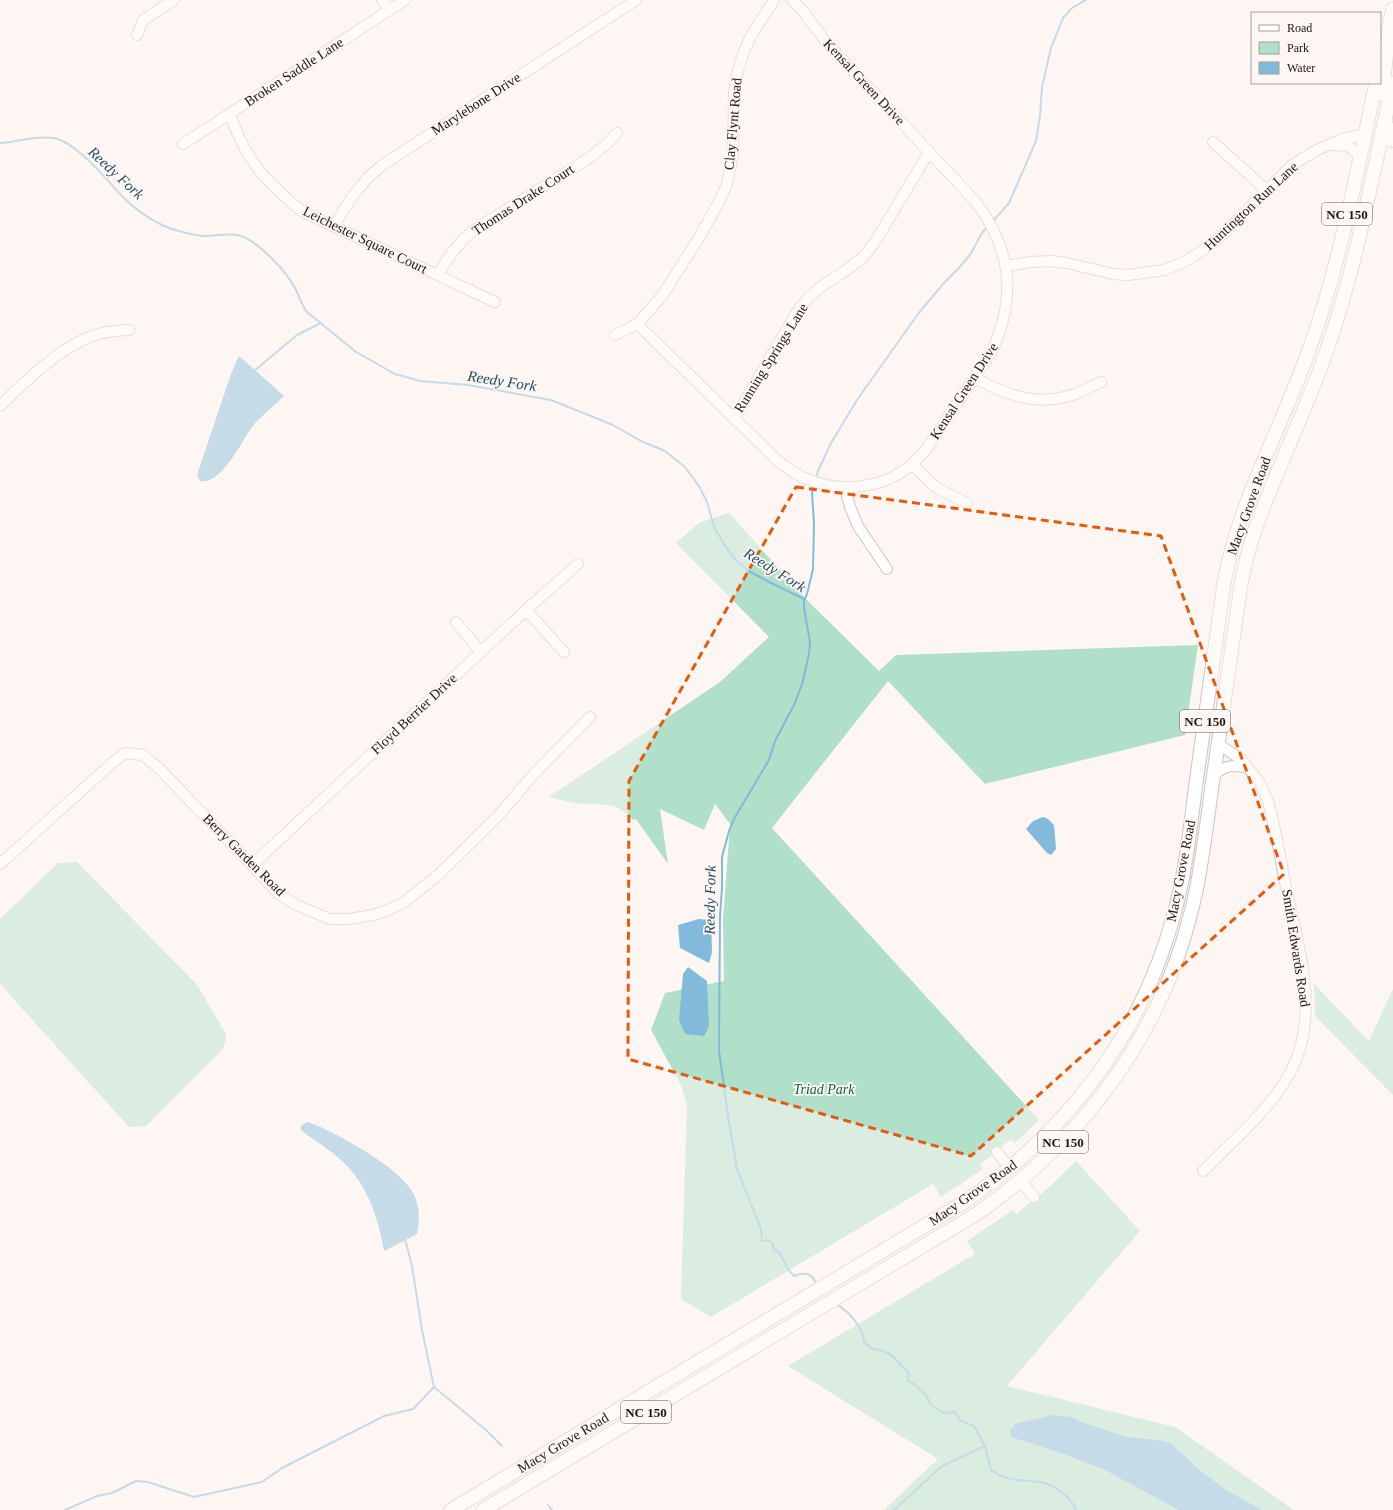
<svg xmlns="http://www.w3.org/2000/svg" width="1393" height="1510" viewBox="0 0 1393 1510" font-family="'Times New Roman',serif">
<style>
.green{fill:#b1e0ca}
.water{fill:#81badb}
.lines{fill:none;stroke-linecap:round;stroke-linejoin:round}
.stream{stroke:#81badb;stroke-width:2}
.minor-casing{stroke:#cfc2bc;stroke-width:12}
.major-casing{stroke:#cfc2bc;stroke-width:15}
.minor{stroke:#fff;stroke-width:10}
.major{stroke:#fff;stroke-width:13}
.marked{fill:none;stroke:#e8590c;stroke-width:3;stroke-dasharray:8 5;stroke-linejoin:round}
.labels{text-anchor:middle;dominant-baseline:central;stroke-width:3.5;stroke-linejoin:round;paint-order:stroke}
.shield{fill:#fef6f2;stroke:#605a57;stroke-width:1}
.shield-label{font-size:13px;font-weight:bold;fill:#1c1715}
.street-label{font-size:14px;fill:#1c1715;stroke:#fef6f2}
.park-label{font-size:14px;font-style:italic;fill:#0f5f44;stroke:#fef6f2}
.water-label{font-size:15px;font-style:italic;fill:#1d4b63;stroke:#fef6f2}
</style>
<rect width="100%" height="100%" fill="#fef6f2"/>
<path class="green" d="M729,513L807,600L879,671L896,655L1198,645L1185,735L985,784L888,681L772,828L1039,1120L1015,1143L1011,1139L980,1165L983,1169L941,1197L933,1184L711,1317L681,1299L687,1105L681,1085L651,1030L665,993L724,981L723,921L730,824L715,804L704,830L660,809L668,864L636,819L633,820C615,800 608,806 584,804C573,803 561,800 549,797L720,682L769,637L676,543L700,522Z
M77,862L197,985L226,1034L225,1043L221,1051L146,1126L129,1127L0,984V919L58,863Z
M1314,984L1369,1041L1393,989V1095L1315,1016Z
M1076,1161L1140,1231L1007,1386L1175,1427L1294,1510H884L938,1459L788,1366L975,1254L967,1241L1013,1210L1016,1214L1047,1189Z"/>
<path class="water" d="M239,356L284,396C275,405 265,413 256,422C243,436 224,485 200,481L197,475L231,374Z
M1043,817L1048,819L1054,825L1056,849L1051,855L1047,853L1026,829L1033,821Z
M699,919L711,920L712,952L709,963L680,948L678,925Z
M688,967L707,981L709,1026L704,1036L685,1034L679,1020L683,974Z
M308,1122C334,1131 401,1168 413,1193C420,1206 420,1220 417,1234L384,1251C379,1222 370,1192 350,1169C337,1154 318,1143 302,1131L300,1128L303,1124Z
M1053,1415L1072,1417L1081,1422L1126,1437L1157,1440L1170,1443L1185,1456L1197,1468L1226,1490L1262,1510H1179L1103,1469L1061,1453L1011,1437L1010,1429L1015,1424Z"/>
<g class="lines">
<path class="stream" d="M0,143C18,142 36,135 54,138C77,142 109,183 125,199C135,209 150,219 162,225C172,230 193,235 203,236C214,236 226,233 237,235C256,238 288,273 296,290C300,297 301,305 307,312L356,352L395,374L420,381L468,385L551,400L613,425L641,441L665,451L685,467L699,486L707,502L714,527L727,549L736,560L749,571L769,582L804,599
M992,222L1009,203L1036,141L1040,116L1042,87L1051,48L1063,18L1072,8L1086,0
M254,371L297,335L321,323
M816,479L818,471L831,443L857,400L918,314L943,284L958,269L970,255L982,233L988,226
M814,485L812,494L814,523L813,569L807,594L804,601V608L810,642L809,654L802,684L795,703L775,741L769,760L735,817L729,831L722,857V888L720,915L719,1051L728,1116L737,1169L761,1229L762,1241L768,1240L773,1244V1249L779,1252L788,1269L794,1276C805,1271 813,1274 817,1285
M405,1239L412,1266L422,1330L434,1387L486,1430L502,1446
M837,1304C840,1307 843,1309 847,1312C855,1319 863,1331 864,1342C874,1352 875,1348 886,1352C895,1356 903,1367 909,1374L907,1380L914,1384L926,1395L931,1405L944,1413L955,1412L961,1421L974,1426L985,1446L991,1470C1009,1483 1024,1479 1044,1483C1055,1485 1073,1500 1076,1510
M548,1505L552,1510
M65,1510L97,1496L112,1493L136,1481L148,1482L194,1497L262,1482L282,1468L384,1416L413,1409L434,1387
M894,1510L942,1466L985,1446"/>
<defs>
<path id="minor" d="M382,0L389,10
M137,35L143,20L174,0
M230,114C245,159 266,183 303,212L495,302
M1385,120L1393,133
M1380,140L1393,142
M1213,142L1266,190
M183,144L405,0
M1333,145L1348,146L1360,157
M334,226C348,202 359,184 381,166L636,0
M1005,266L1031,262L1050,261L1067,263L1113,274L1128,275L1164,270L1184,262L1202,251L1218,239L1292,165L1317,150L1342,139L1365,134
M438,275C447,258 457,245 471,232L589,158L606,145L617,133
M637,324L778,461C787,468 796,475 807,479C841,493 884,489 912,464C917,460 921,455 925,451L991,353C1017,298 1012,249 975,201L825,41L803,11L792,0
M615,335L637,324L662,296L700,236L720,200L727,184L733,155L734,94L736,77L744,51L751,36L774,0
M975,378C1008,396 1038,407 1075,394C1084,391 1092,386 1101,382
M0,406C28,379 67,339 107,332C114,331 121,330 129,330
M734,419L797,312L808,298L822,286L848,269L863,257L875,242L929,152
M912,465L937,488L967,503
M845,488L850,507L858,526L887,569
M526,610L564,652
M456,622L481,652
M1213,776C1225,765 1233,764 1248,768
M0,864L112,763L125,753L143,755L159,768L278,893L296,905L330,919H349L373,915L386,911L403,903L437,876L499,815L534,774L590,717
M252,865L526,610L578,564
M997,1152L1010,1169
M1203,1171C1233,1141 1271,1109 1291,1071C1321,1014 1298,946 1286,887C1280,858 1276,829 1268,801L1260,783L1242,760L1218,744
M1021,1181L1034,1197"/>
<path id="major" d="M1388,32L1393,9
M1382,94L1390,24
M451,1510L969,1199C1078,1122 1151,1021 1180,890C1189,850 1192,809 1198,769C1207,707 1215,645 1224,583C1239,499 1284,424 1311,344C1341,260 1357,170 1376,83
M483,1510L978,1213C1089,1135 1168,1025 1196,891C1204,852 1208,812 1214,772C1223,710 1232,648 1241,585C1247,547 1261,512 1276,476C1293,435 1312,393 1327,350C1357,264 1373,172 1393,83"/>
</defs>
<use href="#minor" class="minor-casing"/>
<use href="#major" class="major-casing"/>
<use href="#minor" class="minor"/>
<use href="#major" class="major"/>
</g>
<path d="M0 0H1393V1510H0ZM796,487L1161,536L1284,874L971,1156L628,1059L629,781Z" fill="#fef6f2" fill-opacity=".55" fill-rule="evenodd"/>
<path class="marked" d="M796,487L1161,536L1284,874L971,1156L628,1059L629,781Z"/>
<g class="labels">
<g class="shield">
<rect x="1322" y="203" width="50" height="22" rx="3"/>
<rect x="1180" y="710" width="50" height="22" rx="3"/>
<rect x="1038" y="1131" width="50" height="22" rx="3"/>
<rect x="621" y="1401" width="50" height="22" rx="3"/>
</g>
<g class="shield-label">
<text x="1347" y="214">NC 150</text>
<text x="1205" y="721">NC 150</text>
<text x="1063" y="1142">NC 150</text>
<text x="646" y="1412">NC 150</text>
</g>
<g class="street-label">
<text transform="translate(294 72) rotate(-33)">Broken Saddle Lane</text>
<text transform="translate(864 82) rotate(47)">Kensal Green Drive</text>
<text transform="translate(476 104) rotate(-33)">Marylebone Drive</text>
<text transform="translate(733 124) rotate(-85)">Clay Flynt Road</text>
<text transform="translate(523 200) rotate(-33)">Thomas Drake Court</text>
<text transform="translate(1251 206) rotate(-43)">Huntington Run Lane</text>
<text transform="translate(365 240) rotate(26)">Leichester Square Court</text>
<text transform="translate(771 358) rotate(-58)">Running Springs Lane</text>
<text transform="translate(964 391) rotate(-57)">Kensal Green Drive</text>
<text transform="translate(1249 506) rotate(-70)">Macy Grove Road</text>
<text transform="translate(414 714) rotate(-43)">Floyd Berrier Drive</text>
<text transform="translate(244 855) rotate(45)">Berry Garden Road</text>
<text transform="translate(1181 871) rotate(-79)">Macy Grove Road</text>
<text transform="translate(1296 948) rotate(81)">Smith Edwards Road</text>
<text transform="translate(973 1193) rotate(-35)">Macy Grove Road</text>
<text transform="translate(563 1443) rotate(-31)">Macy Grove Road</text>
</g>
<g class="park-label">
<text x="824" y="1089">Triad Park</text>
</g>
<g class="water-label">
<text transform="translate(116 173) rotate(43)">Reedy Fork</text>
<text transform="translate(502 381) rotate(9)">Reedy Fork</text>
<text transform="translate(775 570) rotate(32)">Reedy Fork</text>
<text transform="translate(710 900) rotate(-89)">Reedy Fork</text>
</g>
</g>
<rect x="1251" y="12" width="130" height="72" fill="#fef6f2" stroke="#a49d9a"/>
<rect x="1259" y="25" width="20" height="6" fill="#ffffff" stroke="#a49d9a"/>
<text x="1287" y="32" font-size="12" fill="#1c1715">Road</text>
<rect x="1259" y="42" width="20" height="12" fill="#b1e0ca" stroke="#a49d9a"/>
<text x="1287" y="52" font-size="12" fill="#1c1715">Park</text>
<rect x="1259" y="62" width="20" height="12" fill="#81badb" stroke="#a49d9a"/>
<text x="1287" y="72" font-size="12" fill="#1c1715">Water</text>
</svg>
